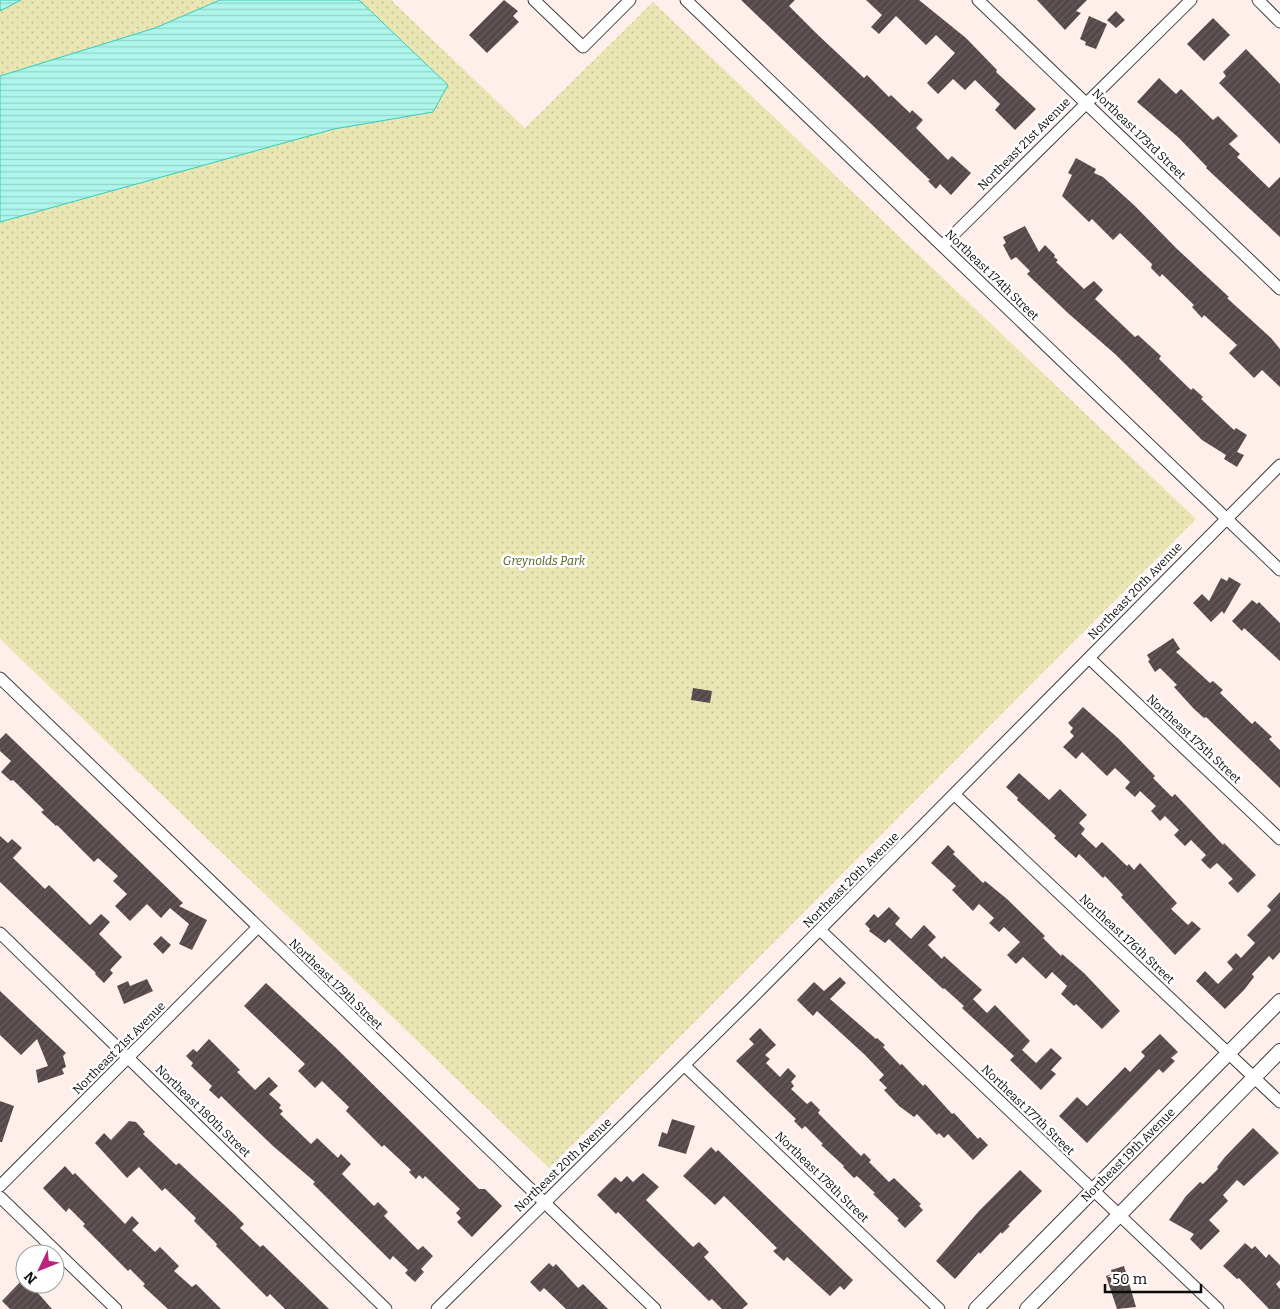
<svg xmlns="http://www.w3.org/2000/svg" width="1280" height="1309" viewBox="0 0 1280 1309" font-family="Bitter,serif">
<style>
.park{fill:url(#park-dots)}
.water{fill:url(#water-rules);stroke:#35cdb9}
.building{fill:url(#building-hatch)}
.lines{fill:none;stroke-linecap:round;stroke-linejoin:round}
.minor-casing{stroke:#3e3e3e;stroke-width:13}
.tertiary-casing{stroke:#3e3e3e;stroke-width:16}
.minor{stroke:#fff;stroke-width:11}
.tertiary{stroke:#fff;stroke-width:14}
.labels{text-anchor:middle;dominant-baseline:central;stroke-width:5;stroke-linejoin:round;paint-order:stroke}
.street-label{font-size:12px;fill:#0b0b0b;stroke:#fff}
.park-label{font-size:12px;font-style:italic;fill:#50621c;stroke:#fff}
</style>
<defs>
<pattern id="park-dots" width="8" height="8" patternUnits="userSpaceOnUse" patternTransform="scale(1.25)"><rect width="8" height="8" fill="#e9e6b4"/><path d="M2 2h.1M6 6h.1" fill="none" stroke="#c6c499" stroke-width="1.8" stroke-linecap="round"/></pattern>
<pattern id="water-rules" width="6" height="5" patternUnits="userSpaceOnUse" patternTransform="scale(1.25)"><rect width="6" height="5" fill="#aef6eb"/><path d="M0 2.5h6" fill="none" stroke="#94d2c8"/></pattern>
<pattern id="building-hatch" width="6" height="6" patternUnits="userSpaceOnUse" patternTransform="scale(1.25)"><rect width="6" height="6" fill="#544849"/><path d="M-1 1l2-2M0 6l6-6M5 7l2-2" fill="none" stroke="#685e5f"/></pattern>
</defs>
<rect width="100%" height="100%" fill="#ffefea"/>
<path class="park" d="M0,0H391L525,128L653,2L1196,519L549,1168L0,639Z"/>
<path class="water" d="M0,0H21L0,11Z
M220,0H359L448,85L433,112L334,129L0,222V76L155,28Z"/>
<path class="building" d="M504,0L518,11L513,16L519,22L487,53L469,35Z
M741,0H795L789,6L818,35L864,78L867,75L889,97L891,95L910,113L912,110L923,120L916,128L948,160L952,156L971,173L951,195L940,184L936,189L928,181L930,180Z
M866,0H919L966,38L997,70L996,72L1036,109L1015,130L995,110L1000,104L975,80L965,90L953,79L938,94L927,83L955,53L936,35L926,45L896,16L879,34L871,27L882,15Z
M1037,0H1087L1076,11L1081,13L1065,30Z
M1116,11L1125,20L1116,28L1107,20Z
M1089,16L1107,24L1096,49L1085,45L1086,42L1080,39Z
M1213,18L1230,35L1204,61L1187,44Z
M1246,49L1280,84V144L1219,83L1226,76L1223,72Z
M1159,78L1176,94L1181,89L1213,120L1218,116L1238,136L1229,144L1240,154L1237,157L1269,188L1280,177V237L1206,168L1207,167L1179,138L1137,102Z
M1076,158L1096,169L1094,173L1103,177L1135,206L1176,248L1229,297L1227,298L1271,338L1280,349V387L1262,370L1254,378L1229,353L1237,345L1204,315L1202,318L1192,307L1194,305L1162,274L1160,277L1151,268L1152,264L1120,233L1113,240L1092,219L1089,222L1062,196L1072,175L1068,173Z
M1025,226L1039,252L1045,245L1055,255L1054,257L1058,260L1056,262L1084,289L1094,281L1103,290L1095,299L1135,337L1138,335L1161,356L1159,359L1191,390L1193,388L1203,397L1201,399L1234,430L1236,428L1247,435L1237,452L1244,455L1237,467L1224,459L1226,455L1202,440L1115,354L1069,314L1027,274L1030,271L1016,257L1011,260L1003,245L1006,243L1003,237Z
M1229,577L1241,584L1224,614L1222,611L1211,622L1193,603L1202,594L1209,601L1221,578L1227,581Z
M1252,600L1257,604L1259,602L1280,623V661L1244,628L1242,631L1232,621Z
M1173,638L1180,649L1176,652L1210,683L1213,681L1223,690L1220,693L1252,724L1255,721L1272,737L1269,739L1280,750V788L1206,717L1204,718L1194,709L1174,687L1177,685L1160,668L1155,672L1148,661L1150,660L1147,655Z
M693,688L712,691L710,703L691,700Z
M1083,707L1119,739L1155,776L1153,778L1172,797L1175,794L1223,845L1224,843L1256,875L1238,893L1228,883L1233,879L1217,863L1210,869L1201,860L1206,855L1191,840L1185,846L1174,835L1179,830L1165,816L1160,821L1151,811L1156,806L1140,791L1135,797L1125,788L1130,782L1115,768L1107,776L1082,752L1076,759L1063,747L1074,736L1070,732L1073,728L1068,723Z
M6,733L183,903L179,906L207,920L192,950L179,944L189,924L170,908L161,918L147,904L130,921L115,906L127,894L113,881L118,876L98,858L94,862L57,825L56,826L41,812L44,810L13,780L11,781L1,772L11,761L0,751V739Z
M1019,773L1049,800L1060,789L1087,815L1079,823L1085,829L1081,834L1096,848L1102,842L1127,866L1129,864L1134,870L1140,863L1177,903L1171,909L1188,925L1192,921L1201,929L1175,955L1121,897L1123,895L1105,876L1103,878L1079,854L1076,858L1054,838L1056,836L1017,800L1018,798L1006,787Z
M0,836L8,843L12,839L22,848L13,858L45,889L49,885L90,925L101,914L110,922L99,934L122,957L110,970L113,973L104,983L95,974L96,973L0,882Z
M948,845L955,852L953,854L983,883L985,881L1007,899L1045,936L1043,938L1061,956L1062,954L1084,973L1120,1011L1102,1029L1076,1004L1074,1006L1061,994L1067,986L1052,972L1046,979L1023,957L1016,964L1007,955L1020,942L1004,927L999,932L989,923L994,918L979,904L973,911L952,890L956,886L931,863Z
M1280,892V952L1273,960L1269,956L1252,974L1254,977L1244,990L1225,1009L1196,981L1205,971L1218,984L1233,969L1227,962L1236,953L1241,958L1255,943L1247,935L1271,910L1267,906Z
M889,907L900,918L895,924L911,939L924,925L936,937L928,945L942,959L944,956L982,990L973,999L987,1013L995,1005L1030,1041L1022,1050L1036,1063L1051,1048L1062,1058L1051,1070L1056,1074L1041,1090L1010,1060L1014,1056L962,1008L964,1006L944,988L943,989L889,939L885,943L869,931L870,929L865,924L874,914L878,918Z
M161,936L171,945L163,954L153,944Z
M840,977L846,983L830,999L876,1039L877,1038L885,1045L883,1047L900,1065L902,1064L923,1086L925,1084L952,1114L954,1113L978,1139L980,1137L988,1145L973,1160L948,1134L944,1138L939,1133L937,1135L917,1114L914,1117L899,1106L884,1090L887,1088L879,1080L884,1075L865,1055L817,1011L813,1016L797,1000L814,982L824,991Z
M147,979L153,991L124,1004L117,986L128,981L130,986Z
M266,983L335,1047L479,1189H485L502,1206L472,1237L457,1222L461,1218L456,1213L460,1209L425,1176L423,1179L419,1175L416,1179L409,1172L411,1170L384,1145L382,1147L346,1111L349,1107L322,1081L315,1088L298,1071L305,1064L244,1006Z
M0,991L66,1053L63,1056L66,1067L62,1069L64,1074L38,1083L36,1070L48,1066L37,1039L21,1055L0,1035Z
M760,1028L776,1045L765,1055L770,1059L766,1063L780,1077L788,1068L796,1076L791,1082L794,1086L791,1089L807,1104L811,1101L820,1110L818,1113L861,1156L864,1153L871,1160L869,1162L889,1182L894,1178L921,1204L919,1206L923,1210L905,1228L897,1220L899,1219L873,1194L875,1193L857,1176L854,1178L843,1167L844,1166L821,1145L823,1144L805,1126L802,1129L794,1121L796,1119L736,1061L754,1044L749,1039Z
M1160,1034L1178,1052L1171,1058L1175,1061L1163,1073L1159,1069L1087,1143L1059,1116L1077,1097L1087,1106L1125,1067L1130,1072L1145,1056L1141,1052Z
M209,1039L240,1070L237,1072L255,1090L269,1077L278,1086L269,1094L281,1105L279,1108L283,1111L280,1114L311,1144L317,1138L338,1158L341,1154L351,1164L342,1174L374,1206L378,1202L388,1212L384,1216L418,1250L423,1246L433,1256L421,1269L424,1272L415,1282L405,1273L408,1270L393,1256L390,1260L313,1184L315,1182L273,1146L221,1096L219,1099L209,1090L212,1086L191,1066L193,1063L186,1056L193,1049L197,1052Z
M0,1101L14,1106L2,1142H0Z
M672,1119L695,1126L686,1154L658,1146L662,1132L667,1134Z
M129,1121L136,1122L145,1132L143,1134L176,1165L179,1163L235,1215L244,1224L240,1228L260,1247L263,1245L329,1309H285L270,1294L267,1297L216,1246L217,1244L194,1221L196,1218L165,1188L162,1191L139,1167L127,1178L95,1143L104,1133L111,1140Z
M1253,1128L1279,1153L1244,1186L1237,1180L1223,1195L1228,1201L1209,1220L1220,1231L1201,1250L1190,1239L1194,1234L1169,1220L1186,1196L1200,1182L1203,1184L1218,1169L1217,1167L1225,1157Z
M711,1147L716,1152L718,1150L853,1280L844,1290L840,1286L830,1296L787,1257L784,1261L773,1251L777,1248L724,1196L715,1205L683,1176Z
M65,1166L73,1175L75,1173L125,1224L132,1216L139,1223L132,1230L155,1252L160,1247L179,1266L174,1271L192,1287L196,1284L221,1309H168L143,1286L145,1284L130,1269L128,1271L83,1226L85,1224L69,1208L66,1212L43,1188Z
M1020,1170L1042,1191L1008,1225L1010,1226L1002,1234L1001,1232L980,1254L979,1252L955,1279L936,1261L979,1211Z
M643,1173L659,1187L646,1200L693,1247L699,1242L709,1252L704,1257L748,1304L742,1309H722L712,1299L709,1301L618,1212L616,1214L597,1195L615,1177L621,1182L627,1176L633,1182Z
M1245,1243L1252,1249L1255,1246L1266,1258L1269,1254L1280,1265V1280L1276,1284L1280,1289V1309H1269L1239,1278L1237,1279L1223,1266Z
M549,1263L553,1267L556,1264L578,1288L583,1284L608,1309H566L544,1288L540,1292L530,1282Z
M1124,1266L1136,1307L1117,1309L1106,1276L1112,1274L1111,1270Z
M24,1278L25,1284H30L52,1309H10L2,1301Z"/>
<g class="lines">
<defs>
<path id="minor" d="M534,0L583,47L630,0
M686,0L1280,570
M978,0L1280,289
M1258,0L1280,22
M942,246L1191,0
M1089,658L1280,839
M0,678L655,1309
M955,795L1280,1102
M820,930L1218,1309
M0,933L386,1309
M685,1066L939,1309
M0,1186L257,928
M0,1197L116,1309
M437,1309L751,999L1280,465"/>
<path id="tertiary" d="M976,1309L1280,1001
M1027,1309L1280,1051"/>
</defs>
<use href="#minor" class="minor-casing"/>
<use href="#tertiary" class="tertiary-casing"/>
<use href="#minor" class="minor"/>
<use href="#tertiary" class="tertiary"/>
</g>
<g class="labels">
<g class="street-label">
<text transform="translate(1139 134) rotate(44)">Northeast 173rd Street</text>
<text transform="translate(1024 144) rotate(-45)">Northeast 21st Avenue</text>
<text transform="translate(992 275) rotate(44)">Northeast 174th Street</text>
<text transform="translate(1135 591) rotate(-46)">Northeast 20th Avenue</text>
<text transform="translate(1194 739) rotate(43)">Northeast 175th Street</text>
<text transform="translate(851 880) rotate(-45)">Northeast 20th Avenue</text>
<text transform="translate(1127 939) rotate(43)">Northeast 176th Street</text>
<text transform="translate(336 984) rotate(44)">Northeast 179th Street</text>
<text transform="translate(119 1048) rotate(-45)">Northeast 21st Avenue</text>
<text transform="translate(1028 1110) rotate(44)">Northeast 177th Street</text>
<text transform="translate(203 1111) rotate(44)">Northeast 180th Street</text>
<text transform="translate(1128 1155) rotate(-45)">Northeast 19th Avenue</text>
<text transform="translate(563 1165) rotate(-44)">Northeast 20th Avenue</text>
<text transform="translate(822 1177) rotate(44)">Northeast 178th Street</text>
</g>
<g class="park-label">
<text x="544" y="561">Greynolds Park</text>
</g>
</g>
<g transform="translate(40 1269) rotate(227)"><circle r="24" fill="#ffffff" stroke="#9d9d9d"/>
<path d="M0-4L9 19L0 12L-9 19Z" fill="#bb237c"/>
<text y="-8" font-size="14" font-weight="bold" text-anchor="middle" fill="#0b0b0b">N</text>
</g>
<path d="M1105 1284v8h96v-8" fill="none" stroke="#0b0b0b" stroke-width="2.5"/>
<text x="1112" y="1284" font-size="15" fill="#0b0b0b" stroke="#ffffff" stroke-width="4" paint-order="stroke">50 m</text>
</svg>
